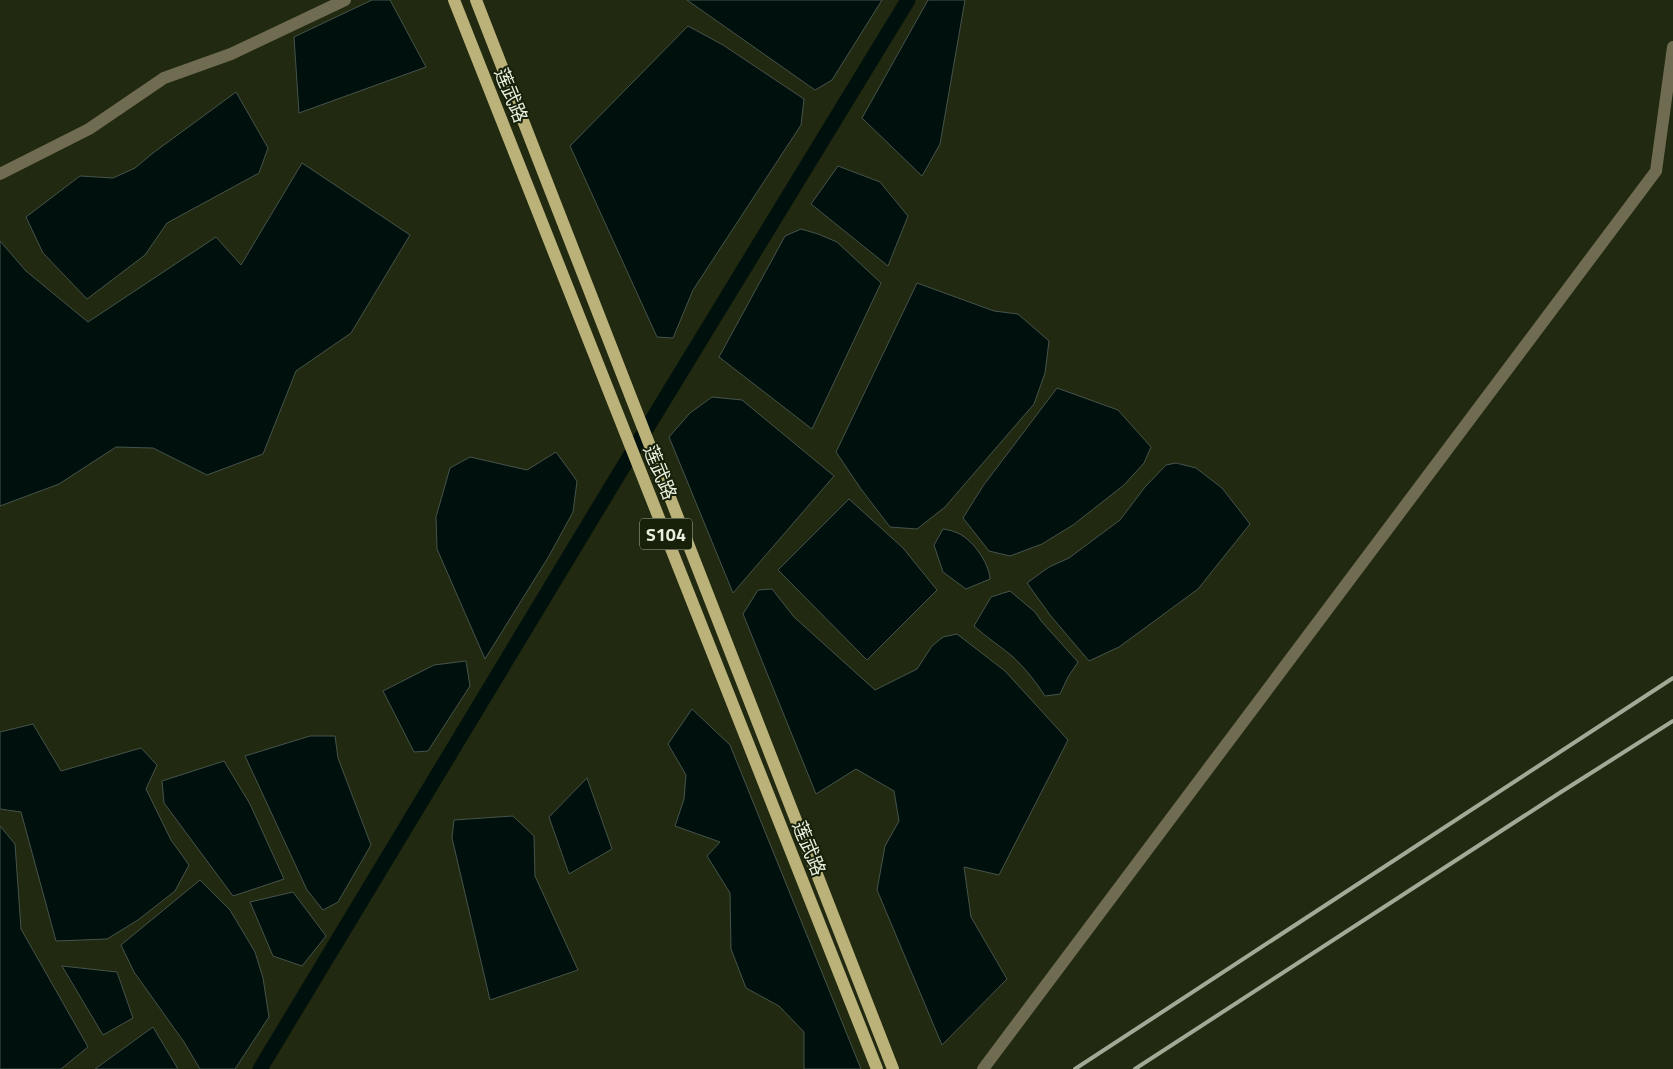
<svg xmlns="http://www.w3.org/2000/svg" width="1673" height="1069" viewBox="0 0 1673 1069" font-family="'Titillium Web','Noto Sans SC',sans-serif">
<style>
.water{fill:#00100c;stroke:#46534b}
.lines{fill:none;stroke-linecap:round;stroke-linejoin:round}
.canal{stroke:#00100c;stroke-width:15}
.street{stroke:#706c52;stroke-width:12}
.primary{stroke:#bbb27a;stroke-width:12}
.rail{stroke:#a2a996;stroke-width:4}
.labels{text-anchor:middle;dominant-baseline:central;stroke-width:4;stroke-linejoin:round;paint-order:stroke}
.shield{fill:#172008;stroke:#a9b19e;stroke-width:1}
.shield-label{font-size:18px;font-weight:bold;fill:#e8efdf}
.street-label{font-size:19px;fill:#e8efdf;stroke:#172008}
</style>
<rect width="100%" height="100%" fill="#212a11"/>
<path class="water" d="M372,0H390L426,67L299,113L294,37Z
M687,0H882L832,80L815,90Z
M928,0H965L940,144L922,176L862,118Z
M688,26L723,45L804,99L801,125L693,290L673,338L657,337L570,146Z
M236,92L268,148L259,173L167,223L145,255L87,299L43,253L26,217L80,176L113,178L135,168L153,153Z
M302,163L410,235L351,333L296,371L263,454L207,475L153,448L116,447L59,484L0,506V241L26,271L88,322L216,237L241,265Z
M838,166L880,182L908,216L888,266L811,204Z
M801,229L818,234L837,242L881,283L812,429L719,357L785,236Z
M917,283L994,311L1018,314L1049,341L1045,373L1034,404L945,507L917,529L890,527L861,489L836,452Z
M1057,388L1118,410L1151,447L1144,463L1124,485L1073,525L1042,544L1010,556L989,551L963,518L983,486Z
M712,397L742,400L834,476L733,593L669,437L690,413Z
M556,452L577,481L573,512L549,556L485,659L437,549L436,517L450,468L470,457L527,470Z
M1176,463L1196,468L1222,488L1250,524L1198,589L1119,647L1089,661L1050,615L1027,583L1049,567L1069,558L1120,520L1145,487L1166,465Z
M849,499L903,548L937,590L867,660L778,570Z
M943,529C947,530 951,530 955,532C971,537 989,562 990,579L966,589L943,572L934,545Z
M772,589L794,617L875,690L917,669L932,646L943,637L957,634L1005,671L1068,740L999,875L964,867L971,917L1007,979L942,1045L877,890L885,846L899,821L894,791L856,769L816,794L743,614L758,590Z
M1010,591L1035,612L1042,622L1078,662L1068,677L1060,694L1045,696C1036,682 1025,668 1012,656C1000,646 986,637 974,626L991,597Z
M466,661L470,686L428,751L414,752L383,691L434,665Z
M692,709L730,745L861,1069H804V1032L779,1006L746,988L731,949L730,893L707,856L720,842L675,826L684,799L686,775L668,744Z
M33,724L61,771L141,748L157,765L146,789L171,840L189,865L175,891L138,920L107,939L56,941L21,812L0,809V732Z
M310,736H335L338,758L371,845L338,902L323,910L307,890L245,756Z
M224,761L250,804L284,879L233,896L164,803L162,781Z
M587,778L612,849L569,874L549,817Z
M513,816L534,836L535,876L578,970L490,1000L452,838L454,820Z
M0,826L15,844L21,929L88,1047L61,1069H0Z
M200,880L230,910L255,952L263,978L269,1017L235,1069H200L184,1042L134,972L121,945Z
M293,892L326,936L302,966L273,956L250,902Z
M62,966L117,972L133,1018L103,1035Z
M153,1027L178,1069H95Z"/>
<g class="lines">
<path class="canal" d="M260,1069L611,487L908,0"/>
<path class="street" d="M0,174L89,129L164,78L231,54L345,0
M983,1069L1656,171L1673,47"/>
<path class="primary" d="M454,0L877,1069
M476,0L893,1069"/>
<path class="rail" d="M1075,1069L1673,678
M1135,1069L1561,792L1673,721"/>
</g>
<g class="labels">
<rect class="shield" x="640" y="518.5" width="52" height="31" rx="4"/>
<g class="shield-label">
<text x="666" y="534">S104</text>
</g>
<g class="street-label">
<text transform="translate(512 95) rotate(68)">莲武路</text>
<text transform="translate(661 472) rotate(68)">莲武路</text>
<text transform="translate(810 848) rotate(68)">莲武路</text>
</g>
</g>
</svg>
